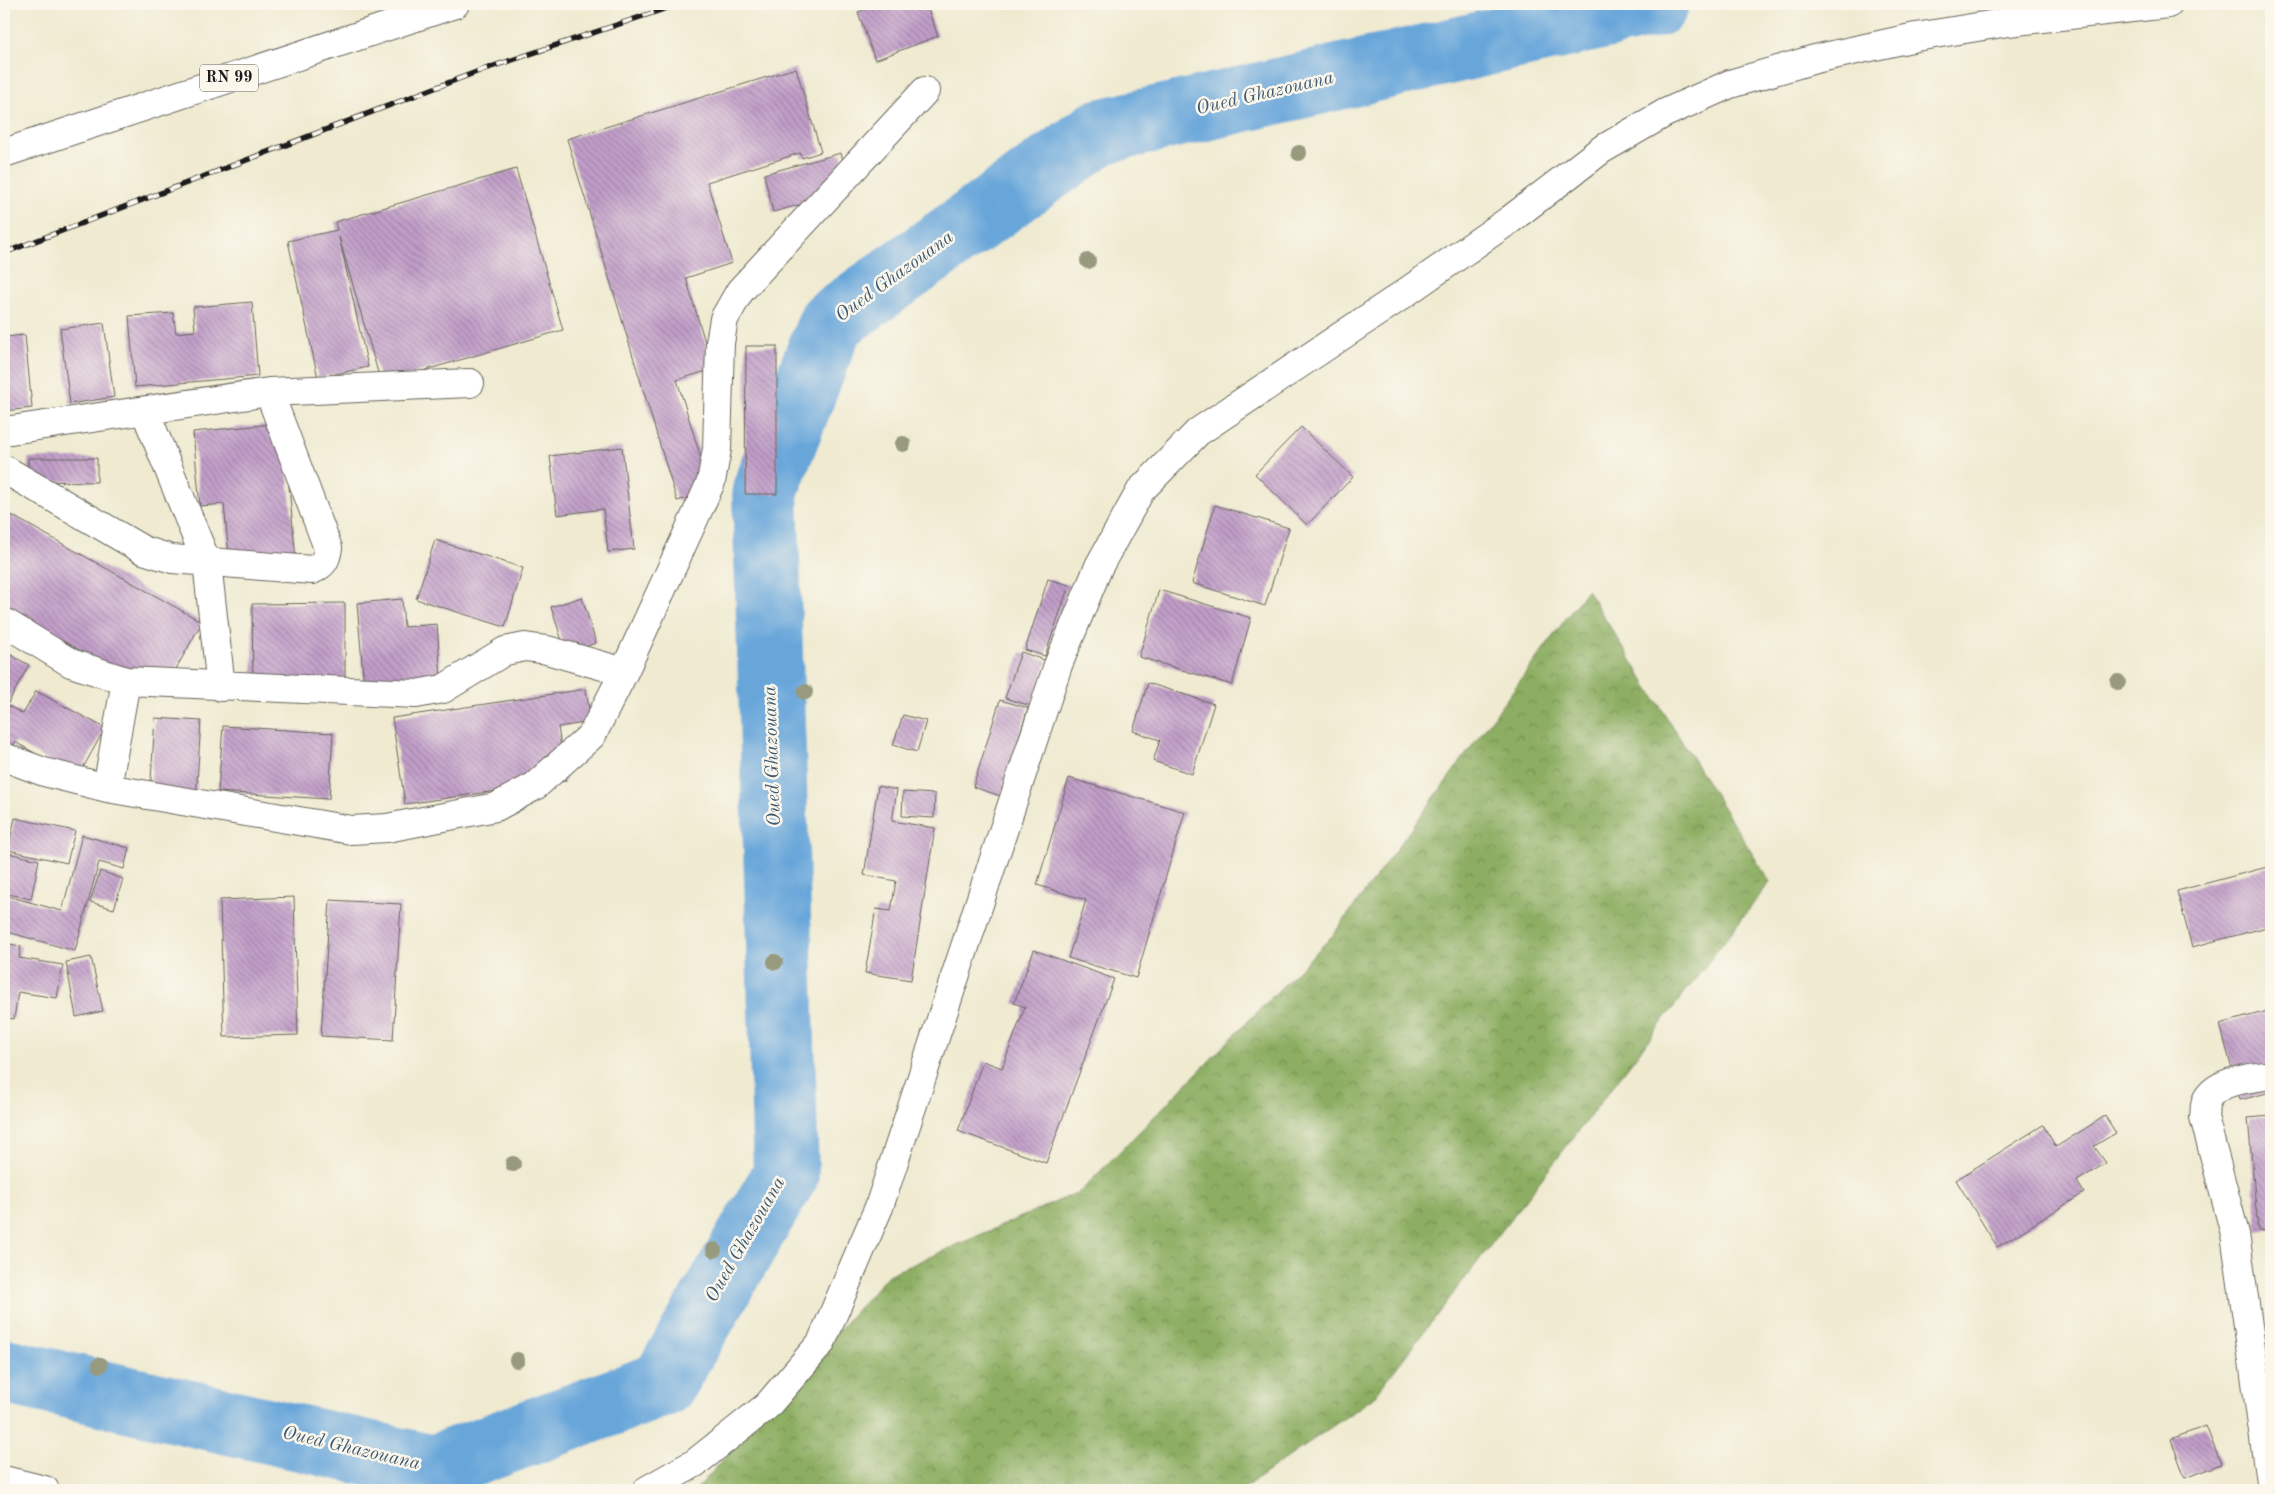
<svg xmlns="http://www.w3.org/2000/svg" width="2275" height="1494" viewBox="0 0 2275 1494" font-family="'Old Standard TT',serif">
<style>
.forest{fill:url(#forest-crowns);stroke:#54653f}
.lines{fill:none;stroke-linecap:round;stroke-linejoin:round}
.river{stroke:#68a6da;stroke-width:66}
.building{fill:url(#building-back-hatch)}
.minor-casing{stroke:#66645b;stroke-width:30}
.secondary-casing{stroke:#66645b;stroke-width:30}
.primary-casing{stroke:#66645b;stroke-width:30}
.minor{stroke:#fff;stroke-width:28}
.secondary{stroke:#fff;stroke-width:28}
.primary{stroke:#fff;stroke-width:28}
.rail-casing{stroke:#1c1c1c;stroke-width:5.5}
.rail{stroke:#fbf7ec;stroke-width:4;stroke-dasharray:11;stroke-linecap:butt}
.tree{fill:#989a7d}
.labels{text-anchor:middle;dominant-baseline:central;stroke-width:5;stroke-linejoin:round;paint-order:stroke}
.shield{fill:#fbf7ec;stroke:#5f5e5a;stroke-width:1}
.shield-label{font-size:16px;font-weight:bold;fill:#1c1c1c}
.water-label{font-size:19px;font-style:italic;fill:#3e5a71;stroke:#fbf7ec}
</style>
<defs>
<pattern id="forest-crowns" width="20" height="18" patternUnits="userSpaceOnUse" patternTransform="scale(1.25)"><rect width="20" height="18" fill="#8dae62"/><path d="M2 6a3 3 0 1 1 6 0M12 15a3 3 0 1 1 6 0" fill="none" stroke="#728d50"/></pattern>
<pattern id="building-back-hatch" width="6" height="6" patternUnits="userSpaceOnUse" patternTransform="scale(1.25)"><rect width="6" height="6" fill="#c19ec9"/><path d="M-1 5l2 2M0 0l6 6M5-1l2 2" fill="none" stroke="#9c80a2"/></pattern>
</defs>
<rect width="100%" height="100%" fill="#fbf7ec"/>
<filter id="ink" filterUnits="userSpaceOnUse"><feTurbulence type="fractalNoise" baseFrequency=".02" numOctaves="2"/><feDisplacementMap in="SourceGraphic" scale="10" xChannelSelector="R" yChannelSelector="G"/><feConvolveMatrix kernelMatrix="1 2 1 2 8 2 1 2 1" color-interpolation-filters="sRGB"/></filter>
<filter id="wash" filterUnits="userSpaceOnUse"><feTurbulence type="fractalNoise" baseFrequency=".0096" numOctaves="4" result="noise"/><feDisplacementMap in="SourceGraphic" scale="20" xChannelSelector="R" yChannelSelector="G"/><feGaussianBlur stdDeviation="1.12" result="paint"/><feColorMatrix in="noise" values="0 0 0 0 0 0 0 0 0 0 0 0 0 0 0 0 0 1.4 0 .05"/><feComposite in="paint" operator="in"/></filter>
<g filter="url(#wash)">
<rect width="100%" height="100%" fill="#efead0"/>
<path class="forest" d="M1587,590L1770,882L1373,1398L1241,1490H696L888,1275L1081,1191L1333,935Z"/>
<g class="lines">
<path class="river" d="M4,1371L433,1468L663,1384L786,1174L765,491L831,322L1100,132L1656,4"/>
</g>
<g id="blocks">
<path class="building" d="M881,4H926L938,36L875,60L858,12Z
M796,68L821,152L802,158L800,153L707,182L732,263L686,278L713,369L677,380L711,491L677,501L567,139Z
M841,153L851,191L773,212L764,174Z
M516,169L563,330L381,383L339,237L368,367L318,378L288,241L337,230L335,222Z
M252,302L258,376L135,387L129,316L173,313L176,333L195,331L193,307Z
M104,323L114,397L70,404L60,329Z
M25,335L32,408L4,411V337Z
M746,346H777V494H745Z
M283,423L296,560L230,567L224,504L200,506L193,432Z
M1301,427L1353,477L1307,525L1255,474Z
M622,447L634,549L608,552L603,509L557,515L550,456Z
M28,458H97V482L28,481Z
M1215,505L1289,528L1265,606L1192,583Z
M4,511L202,622L161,696L4,608Z
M435,540L523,568L505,627L416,599Z
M1048,579L1069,585L1045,656L1025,650Z
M1159,590L1251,618L1232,685L1139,657Z
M582,597L596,643L566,653L551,607Z
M402,599L404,627L437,624L441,679L364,686L357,603Z
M345,603V687L253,688L252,604Z
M4,651L29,665L7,705L23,714L36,691L105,728L78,777L15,742L4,763Z
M1021,652L1047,661L1031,706L1005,698Z
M1148,683L1214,704L1192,774L1153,761L1160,740L1133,731Z
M586,689L591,722L558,727L566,781L405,804L392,718Z
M1000,700L1028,708L1001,796L973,787Z
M903,715L926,721L917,752L893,745Z
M155,718L201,721L196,798L150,795Z
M223,726L333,733L329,799L218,792Z
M1069,778L1185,812L1136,978L1068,958L1086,900L1037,885Z
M878,786L897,790L892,821L935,828L911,980L865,973L876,909L891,911L896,881L864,875Z
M903,792L935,794L934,818L902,816Z
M15,818L75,831L67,863L8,850Z
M82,835L129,848L124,869L99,862L75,951L4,931V895L62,911Z
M8,853L39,860L31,899L4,893V873Z
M2271,866V926L2192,947L2177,891Z
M100,871L123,879L114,909L90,902Z
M294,897L298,1035L224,1037L220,900Z
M330,900L401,904L393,1040L321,1036Z
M4,943L21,946L19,958L63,965L57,998L18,992L14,1019L4,1017Z
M1034,950L1114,979L1046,1163L958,1131L983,1061L1002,1068L1025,1007L1014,1003Z
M91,957L103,1011L76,1017L66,962Z
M2271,1010V1092L2240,1100L2220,1024Z
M2105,1116L2116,1133L2094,1146L2106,1163L2077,1181L2084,1193L1997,1247L1956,1180L2043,1125L2056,1147Z
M2271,1116V1230L2258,1231L2248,1118Z
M2206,1426L2221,1464L2185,1478L2171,1439Z"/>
</g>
</g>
<g filter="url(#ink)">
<use href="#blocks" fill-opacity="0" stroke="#66645b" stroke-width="1"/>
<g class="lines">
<defs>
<path id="minor" d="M145,411L207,563L221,687
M4,431L269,392L470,383
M4,469L143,550L172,559L312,570C323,565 326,561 328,548L269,392
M4,622L71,663L126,681L416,694L443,689L505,651L525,647L547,650L624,672
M4,757L44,772L107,788L351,830L387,828L496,807L535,786L592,735L624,672L711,482L717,449L720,343L724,319L740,291L925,91
M107,788L126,681
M2271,1075C2251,1078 2216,1080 2206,1101C2204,1105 2205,1112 2204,1117L2235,1234L2271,1488"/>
<path id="secondary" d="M4,1480L45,1490
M647,1490L695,1463L767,1406L821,1343L879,1207L1058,665L1099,566L1141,490L1198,432L1395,300L1511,219L1601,150L1665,113L1730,84L1815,59L1916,37L2008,22L2168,4"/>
<path id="primary" d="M4,153L455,4"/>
</defs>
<use href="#minor" class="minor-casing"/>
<use href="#secondary" class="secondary-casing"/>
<use href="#primary" class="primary-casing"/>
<use href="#minor" class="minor"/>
<use href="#secondary" class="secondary"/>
<use href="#primary" class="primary"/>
<defs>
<path id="rail" d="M4,253L479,71L679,4"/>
</defs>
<use href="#rail" class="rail-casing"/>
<use href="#rail" class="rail"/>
</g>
<g class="tree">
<circle cx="1299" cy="153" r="8"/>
<circle cx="1088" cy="261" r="8"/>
<circle cx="903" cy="444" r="8"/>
<circle cx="2118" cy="682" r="8"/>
<circle cx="805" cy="692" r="8"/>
<circle cx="775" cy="962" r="8"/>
<circle cx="513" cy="1164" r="8"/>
<circle cx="714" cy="1250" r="8"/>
<circle cx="517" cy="1360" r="8"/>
<circle cx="100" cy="1365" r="8"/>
</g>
</g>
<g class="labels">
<rect class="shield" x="200" y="64.5" width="58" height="27" rx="4"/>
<g class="shield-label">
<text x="229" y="78">RN 99</text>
</g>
<g class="water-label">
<text transform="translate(1265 94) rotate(-13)">Oued Ghazouana</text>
<text transform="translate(895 277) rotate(-36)">Oued Ghazouana</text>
<text transform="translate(773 756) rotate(-92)">Oued Ghazouana</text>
<text transform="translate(746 1240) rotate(-60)">Oued Ghazouana</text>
<text transform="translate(351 1449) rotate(13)">Oued Ghazouana</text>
</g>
</g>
<rect width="2275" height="1494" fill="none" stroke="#fbf7ec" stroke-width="20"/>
</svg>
